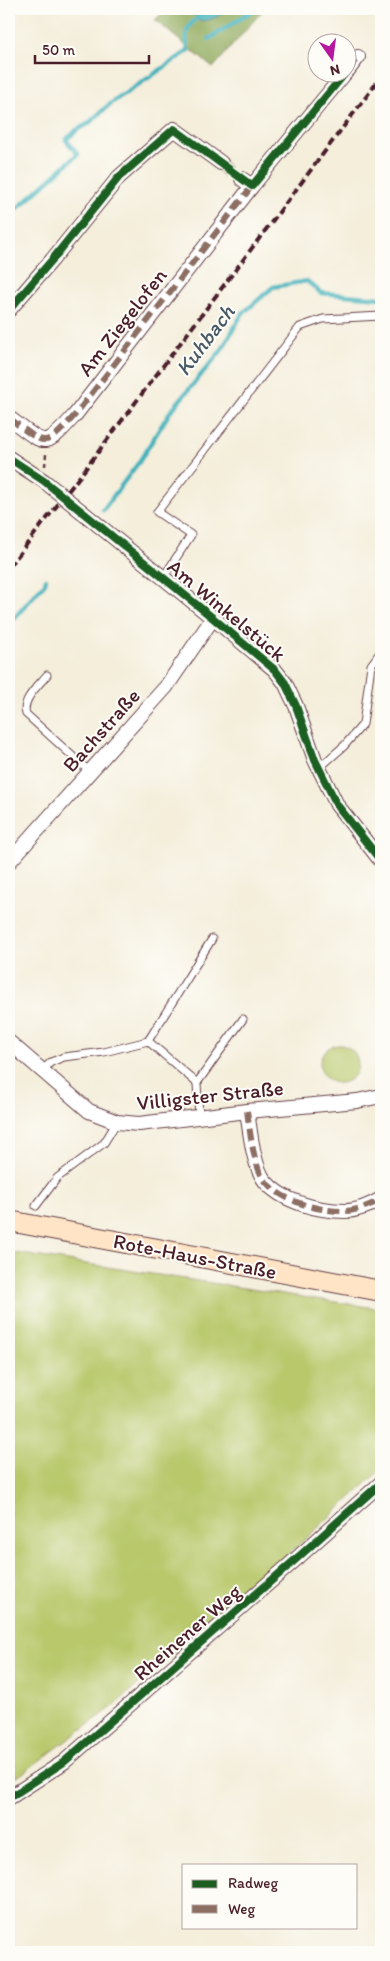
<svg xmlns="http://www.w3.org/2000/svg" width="390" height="1961" viewBox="0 0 390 1961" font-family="Itim,sans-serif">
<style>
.green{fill:#b8c86a;stroke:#81744a}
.forest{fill:#92ac5e;stroke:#6e6644}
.water{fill:#42b2bc;stroke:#466874}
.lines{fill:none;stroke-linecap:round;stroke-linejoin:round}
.stream{stroke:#42b2bc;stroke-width:4.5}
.minor-tunnel{stroke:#d2c5b8;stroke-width:14;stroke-dasharray:14 7;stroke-linecap:butt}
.service-casing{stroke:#643e45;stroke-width:9}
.minor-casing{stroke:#643e45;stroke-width:16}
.secondary-casing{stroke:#643e45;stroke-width:22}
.path{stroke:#643e45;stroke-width:2.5;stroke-dasharray:4 4;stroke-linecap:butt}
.service{stroke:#fff;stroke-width:7}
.minor{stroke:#fff;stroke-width:14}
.secondary{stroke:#ffe4c6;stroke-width:20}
.rail{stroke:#4a1f2b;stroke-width:4;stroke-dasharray:8 4;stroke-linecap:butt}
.quiet{stroke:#8d6e63;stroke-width:6;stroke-dasharray:12 6;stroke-linecap:butt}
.cycleway-casing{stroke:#fdfcf7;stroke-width:11}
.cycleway{stroke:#1b5e20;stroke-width:8}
.labels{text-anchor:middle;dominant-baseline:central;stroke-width:4;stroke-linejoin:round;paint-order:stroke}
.street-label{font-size:21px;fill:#4a1f2b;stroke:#fdfcf7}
.water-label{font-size:22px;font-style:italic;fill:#475a65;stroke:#fdfcf7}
</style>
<rect width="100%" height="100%" fill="#fdfcf7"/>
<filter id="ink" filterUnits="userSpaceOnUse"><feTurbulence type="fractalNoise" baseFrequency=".02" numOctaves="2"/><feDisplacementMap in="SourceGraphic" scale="10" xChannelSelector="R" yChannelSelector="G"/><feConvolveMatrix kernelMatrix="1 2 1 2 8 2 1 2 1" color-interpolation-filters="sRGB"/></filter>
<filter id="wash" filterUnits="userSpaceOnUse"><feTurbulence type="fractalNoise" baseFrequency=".0096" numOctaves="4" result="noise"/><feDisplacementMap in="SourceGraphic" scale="20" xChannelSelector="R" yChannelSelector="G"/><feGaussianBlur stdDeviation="1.12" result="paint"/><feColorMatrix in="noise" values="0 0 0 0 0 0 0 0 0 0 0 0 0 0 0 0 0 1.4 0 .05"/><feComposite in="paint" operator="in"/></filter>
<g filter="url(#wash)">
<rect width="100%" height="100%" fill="#f4eedb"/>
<path class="green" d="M320 1064a19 19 0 1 1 38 0a19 19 0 1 1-38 0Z
M9,1252L381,1309V1470L289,1554L111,1708L9,1783Z"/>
<path class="forest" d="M167,9H264L213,68L155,20Z"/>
<path class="water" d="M197,9H229C218,17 209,23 195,20Z"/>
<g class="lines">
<path class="stream" d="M209,39L255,9
M9,216L78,154L66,140L77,130L88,124L110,104L188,51C185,35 184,27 199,17
M103,510L139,462L170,412L221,351L242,314L273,287L307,281L321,293L381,298
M9,624L45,583L46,579"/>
</g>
</g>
<g filter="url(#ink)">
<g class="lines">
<path class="minor-tunnel" d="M221,163L242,179"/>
<defs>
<path id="service" d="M163,578L191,535L157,512L300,327L323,319L381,316
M47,675C39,685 21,700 26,714L90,772
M319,768L344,746L363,724L371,665L381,651
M42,1071L51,1062L64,1057L104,1052L148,1041
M197,1083L148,1041L212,939
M199,1117L197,1083L243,1019
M36,1206L57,1178L104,1143L117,1122"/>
<path id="minor" d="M348,70L358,57
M242,179L252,186L346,72
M9,310L52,260L119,177L174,129L221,163
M9,418C46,445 43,451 75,415L252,186
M9,458L44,481L213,618L275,670L285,683L296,706L315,760L337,805L381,861
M9,862L166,687L213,618
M9,1042L89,1111L117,1122L139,1124L247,1111L357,1101L381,1096
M247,1111C250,1130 253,1166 265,1181C282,1202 319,1211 345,1211C356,1211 372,1205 381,1199
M9,1798L64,1762L295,1560L381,1483"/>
<path id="secondary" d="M9,1221L381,1291"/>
</defs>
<use href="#service" class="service-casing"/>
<use href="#minor" class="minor-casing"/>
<use href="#secondary" class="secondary-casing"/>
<path class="path" d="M45,466L46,454"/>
<use href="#service" class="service"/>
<use href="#minor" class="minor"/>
<use href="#secondary" class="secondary"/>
<path class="rail" d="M9,567L80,476L381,77"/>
<path class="quiet" d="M348,70L358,57
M9,418C46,445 43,451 75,415L252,186
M247,1111C250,1130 253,1166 265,1181C282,1202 319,1211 345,1211C356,1211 372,1205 381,1199"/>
<defs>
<path id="cycleway" d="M9,310L52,260L119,177L174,129L252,186L346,72
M9,458L44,481L213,618L275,670L285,683L296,706L315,760L337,805L381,861
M9,1798L64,1762L295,1560L381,1483"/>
</defs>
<use href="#cycleway" class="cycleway-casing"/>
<use href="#cycleway" class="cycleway"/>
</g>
</g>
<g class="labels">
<g class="street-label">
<text transform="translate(122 322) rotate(-52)">Am Ziegelofen</text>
<text transform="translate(227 610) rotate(40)">Am Winkelstück</text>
<text transform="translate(101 730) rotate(-48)">Bachstraße</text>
<text transform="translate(210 1095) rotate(-6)">Villigster Straße</text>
<text transform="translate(195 1256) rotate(11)">Rote-Haus-Straße</text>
<text transform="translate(187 1632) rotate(-41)">Rheinener Weg</text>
</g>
<g class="water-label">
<text transform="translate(205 340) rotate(-53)">Kuhbach</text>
</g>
</g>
<rect width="390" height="1961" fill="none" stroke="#fdfcf7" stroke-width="30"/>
<rect x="182" y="1864" width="175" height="65" fill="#fdfcf7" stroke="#b5a4a5"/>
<rect x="192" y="1880" width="25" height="8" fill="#1b5e20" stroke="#b5a4a5"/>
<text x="228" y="1888" font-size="15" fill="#4a1f2b">Radweg</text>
<rect x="192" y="1905" width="25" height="8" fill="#8d6e63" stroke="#b5a4a5"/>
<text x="228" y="1914" font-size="15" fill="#4a1f2b">Weg</text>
<g transform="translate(332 58) rotate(166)"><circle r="24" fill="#fdfcf7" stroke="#b5a4a5"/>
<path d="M0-4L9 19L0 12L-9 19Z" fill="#b5179e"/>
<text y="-8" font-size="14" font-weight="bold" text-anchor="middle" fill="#4a1f2b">N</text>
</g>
<path d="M35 55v8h114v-8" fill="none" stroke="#4a1f2b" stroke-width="2.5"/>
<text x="42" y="55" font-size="15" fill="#4a1f2b" stroke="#fdfcf7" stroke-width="4" paint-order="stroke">50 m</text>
</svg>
